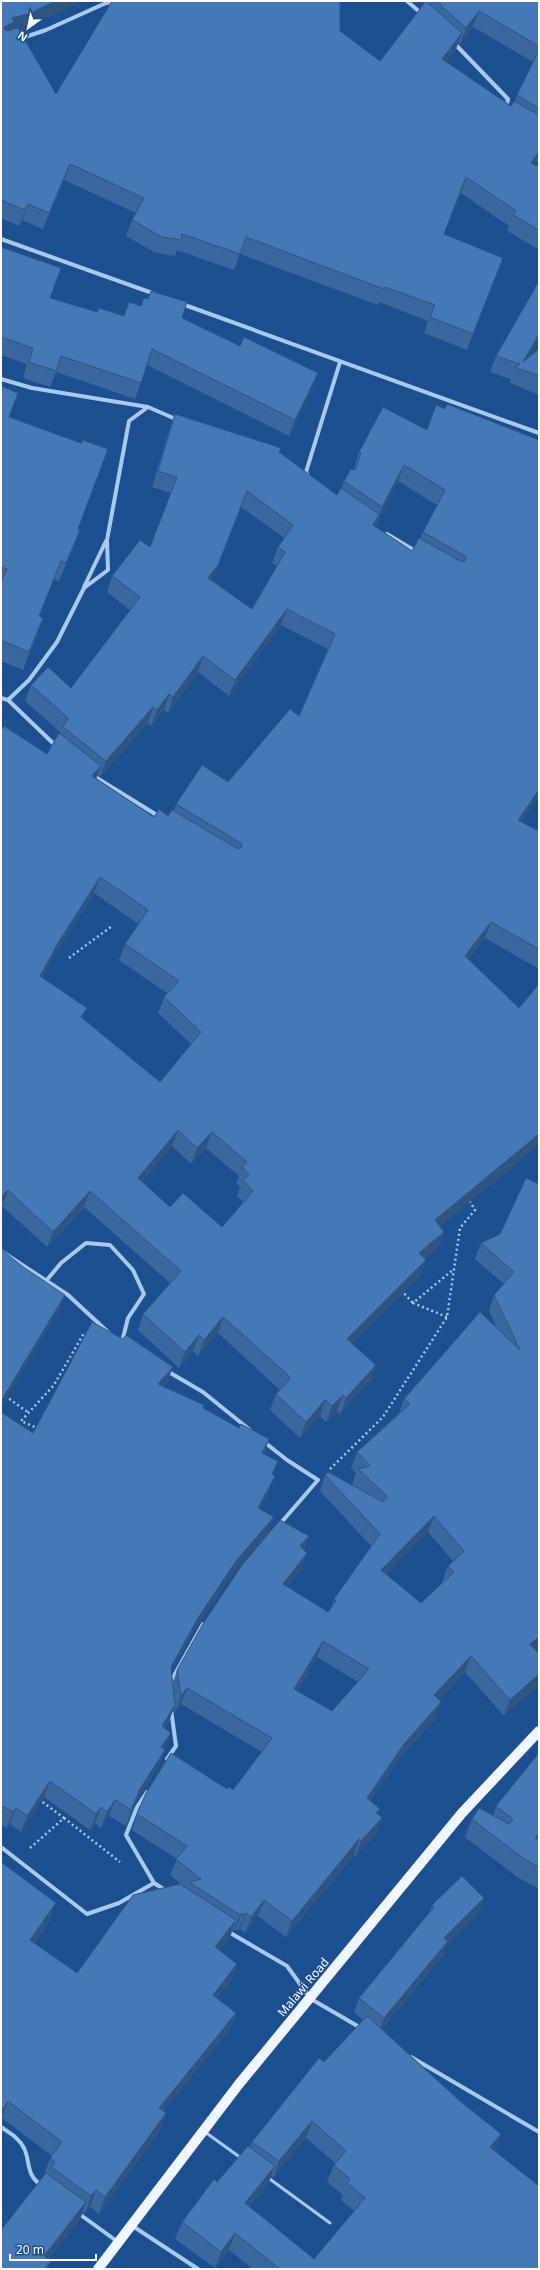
<svg xmlns="http://www.w3.org/2000/svg" width="540" height="2270" viewBox="0 0 540 2270" font-family="'Noto Sans',sans-serif">
<style>
.lines{fill:none;stroke-linecap:round;stroke-linejoin:round}
.path{stroke:#a9c9ee;stroke-width:2.5;stroke-dasharray:2 3;stroke-linecap:butt}
.service{stroke:#a9c9ee;stroke-width:3}
.minor{stroke:#a9c9ee;stroke-width:4}
.primary{stroke:#f0f6ff;stroke-width:10}
.wall{fill:#3a679d;fill-rule:evenodd}
.shaded-wall{fill:#305480}
.building{fill:#4478b7;stroke:#305480;fill-rule:evenodd}
.labels{text-anchor:middle;dominant-baseline:central;stroke-width:3;stroke-linejoin:round;paint-order:stroke}
.street-label{font-size:12px;fill:#fff;stroke:#1b4f8f}
</style>
<rect width="100%" height="100%" fill="#1b4f8f"/>
<g class="lines">
<path class="path" d="M69,958L112,926
M401,1290L413,1303
M447,1317L413,1303L454,1269
M1,1393L29,1413
M39,1429L21,1421L54,1385L84,1333
M330,1469L383,1417L447,1317L460,1228L475,1210L469,1200
M64,1818L120,1862
M30,1848L64,1818L40,1800"/>
<path class="service" d="M205,2132L241,2158
M267,2177L330,2223"/>
<path class="minor" d="M407,1L422,14
M19,39L46,30L106,3L116,1
M454,43L508,99L506,108
M1,239L155,294
M182,304L539,433
M1,379L32,388L148,407L178,420
M308,475L306,472L340,362
M387,534L417,552
M84,587L106,541
M1,698L8,700L56,746
M8,700L29,680L57,642L84,588L108,570L107,540L129,421L148,407
M92,775L160,817
M1,1251L68,1295L109,1333
M46,1281L61,1263L86,1243L110,1245L133,1270L144,1294L128,1318L122,1342
M167,1371L203,1392L250,1430
M263,1441L287,1460L318,1480L279,1525
M170,1683L203,1624
M167,1759L176,1746L171,1709
M147,1792L137,1807L126,1835L154,1883
M1,1847L87,1914L119,1903L154,1883L165,1890
M227,1931L287,1966L311,1999L361,2028
M411,2057L539,2132
M1,2127C10,2133 19,2138 24,2148C31,2163 25,2174 42,2186
M78,2213L118,2242
M131,2225L198,2269"/>
<path class="primary" d="M98,2269L239,2084L462,1813L539,1731"/>
</g>
<path class="wall" d="M1,1L25,29L19,30L56,94L340,31L380,61L426,2L412,1H539V159L535,165L539,167V250L507,231L509,226L461,193L444,234L497,274L467,350L424,333L428,321L379,302L378,305L240,254L234,270L177,250L175,256L156,253L126,236L132,220L136,213L64,180L43,229L22,220L19,226L1,218ZM473,27L533,62L517,95L515,102L511,106L446,62L456,49L458,42L460,44Z
M1,247L50,298L97,312L124,316L129,302L141,306L144,298L182,318L312,389L289,436L147,365L135,399L56,372L50,387L23,378L27,364L1,355Z
M539,349V395L510,383L511,379L490,372L496,356L529,357Z
M1,386L10,417L78,529L80,530L73,548L59,581L54,579L39,616L37,636L23,670L1,661Z
M445,409L522,822L539,831V969L485,938L469,959L440,1227L444,1232L438,1248L425,1259L426,1260L420,1276L352,1344L376,1365L370,1381L340,1414L337,1411L326,1422L320,1416L300,1438L270,1410L276,1394L280,1390L218,1333L198,1356L193,1351L179,1368L138,1330L143,1314L170,1283L84,1207L47,1247L2,1206L1,1207V728L47,754L61,733L25,701L31,685L71,688L130,610L107,592L112,576L150,547L171,493L152,487L169,430L175,414L279,453L337,495L342,488L344,481L355,470V469L354,468L359,452L427,430ZM398,481L437,505L423,532L420,539L412,551L375,526ZM241,507L284,538L278,547L272,563L277,566L252,609L212,580ZM281,625L328,649L299,716L228,782L176,804L174,811L168,816L154,817L96,778L98,775L100,777L148,723L151,726L164,710L168,713L198,672L229,696ZM94,893L138,924L125,944L119,960L167,993L164,997L158,1013L191,1044L160,1082L83,1019L42,978L52,959ZM172,1146L191,1164L206,1148L239,1176L236,1183L240,1187L237,1196L243,1202L222,1227L170,1207L142,1182Z
M539,1184V1649L536,1651L504,1716L465,1672L439,1700L436,1718L398,1760L370,1801L378,1814L382,1818L376,1834L355,1857L354,1855L286,1937L258,1916L245,1933L240,1929L238,1931L236,1929L234,1931L232,1930L230,1937L219,1950L237,1964L231,1981L217,1998L236,2013L230,2029L163,2111L166,2113L160,2130L99,2214L90,2207L85,2213L83,2212L80,2219L48,2259L51,2261L48,2269H1L44,2176L50,2158L52,2156L2,2118L1,2119V1862L50,1920L34,1943L77,1973L183,1886L170,1875L177,1859L132,1830L137,1814L227,1789L233,1790L262,1752L181,1704L175,1712L174,1707L169,1721L165,1728V1748L159,1766L134,1805L126,1826L109,1816L101,1828L95,1823L90,1830L44,1797L21,1832L10,1824L7,1828L1,1825V1412L33,1433L167,1383L164,1387L239,1428L269,1439L264,1453L273,1475L269,1492L260,1509L268,1533L230,1577L192,1634L171,1672L173,1683L177,1670L309,1536L304,1550L301,1569L287,1587L328,1612L330,1610L334,1599L371,1546L320,1491L325,1475L352,1485L356,1473L351,1468L357,1452L399,1413L404,1399L496,1327L489,1311L494,1295L504,1284L475,1259L481,1243L500,1234ZM428,1532L453,1561L448,1566L442,1582V1583L421,1603L386,1574ZM317,1657L358,1682L332,1711L297,1691Z
M539,1755V1889L517,1877L465,1837L472,1819L493,1816L496,1806Z
M484,1898L479,1912L446,1945L443,1955L382,2029L461,2102L501,2134L495,2151L539,2269H253L229,2250L215,2268L175,2239L182,2222L250,2147L252,2142L324,2062L363,2020L354,2012L359,1998L430,1911L432,1905ZM306,2138L335,2163L334,2165L327,2182L343,2195L341,2200L354,2211L314,2259L249,2207L269,2182L271,2176L273,2178Z"/>
<path class="shaded-wall" d="M55,1H83L25,29L10,33L8,38L4,27L12,18Z
M413,1H429L428,2Z
M479,11L473,27L460,44L466,28Z
M462,33L456,49L436,75L442,59Z
M539,151V159L525,179L531,163Z
M70,164L64,180L43,229L49,213Z
M466,177L461,193L438,250L444,234Z
M28,204L22,220L19,226L25,210Z
M503,258L497,274L467,350L473,334Z
M539,334V341L522,370L523,362Z
M318,373L312,389L289,436L295,420Z
M404,465L398,481L377,523L382,507Z
M247,491L241,507L212,581L208,578Z
M379,514L373,530V525Z
M80,530L73,548L59,581L66,563Z
M61,561L54,579L32,634L39,616Z
M287,609L281,625L229,696L235,680Z
M43,618L37,636L23,670L29,652Z
M203,656L198,672L168,713L173,697Z
M169,694L164,710L151,726L157,710Z
M153,707L148,723L100,777L106,761Z
M101,766L95,782L92,776Z
M539,790V798L512,836L518,820Z
M100,877L94,893L52,959L34,992L40,976L58,943Z
M491,922L485,938L459,972L465,956Z
M87,1008L81,1024V1017Z
M178,1130L172,1146L132,1194L138,1178Z
M212,1132L206,1148L191,1164L197,1148Z
M539,1134V1145L429,1236L435,1220Z
M8,1190L2,1206L1,1207V1197Z
M90,1191L84,1207L47,1247L53,1232Z
M444,1232L438,1248L413,1269L419,1253Z
M426,1260L420,1276L341,1355L347,1339Z
M65,1295L59,1311L1,1407V1401Z
M223,1317L218,1333L198,1356L204,1340Z
M199,1335L193,1351L179,1368L185,1352Z
M376,1365L370,1381L340,1414L346,1398Z
M173,1367L167,1383L152,1400L158,1384Z
M343,1395L337,1411L326,1422L332,1406Z
M325,1400L320,1416L300,1438L306,1422Z
M269,1439L263,1455L262,1453Z
M278,1461L272,1477V1474Z
M275,1476L269,1492L252,1524L258,1508Z
M434,1516L428,1532L375,1586L381,1570Z
M274,1517L268,1533L230,1577L192,1634L165,1683L171,1667L198,1618L236,1561Z
M309,1536L304,1552L300,1546Z
M307,1553L301,1569L277,1600L283,1584Z
M539,1637V1649L524,1660L530,1644Z
M323,1641L317,1657L288,1705L294,1689Z
M471,1656L465,1672L429,1711L434,1695Z
M539,1674V1685L504,1716L510,1700Z
M187,1688L181,1704L175,1712L181,1696Z
M441,1702L436,1718L398,1760L361,1814L367,1798L404,1744Z
M175,1705L169,1721L156,1742L162,1726Z
M171,1733L165,1748L155,1763L161,1747Z
M165,1750L159,1766L134,1805L126,1826L140,1789Z
M50,1781L44,1797L21,1832L27,1816Z
M115,1800L109,1816L101,1828L107,1812Z
M101,1807L95,1823L90,1830L96,1814Z
M16,1808L10,1824L7,1828L13,1812Z
M382,1818L376,1834L355,1857L361,1841Z
M539,1833V1843L535,1838Z
M359,1839L354,1855L286,1937L292,1921Z
M484,1898L479,1912L446,1945L443,1955L379,2032L384,2018L444,1938Z
M264,1900L258,1916L245,1933L251,1917Z
M56,1903L50,1920L23,1957L30,1940Z
M242,1913L236,1929L234,1931L240,1915Z
M246,1913L240,1929L238,1931L244,1915Z
M236,1920L230,1937L209,1964L215,1947Z
M237,1964L231,1981L206,2012L213,1995Z
M236,2013L230,2029L153,2124L159,2108Z
M8,2101L2,2118L1,2119V2112Z
M166,2113L160,2130L99,2214L105,2197Z
M312,2121L306,2138L273,2178L279,2161Z
M501,2134L495,2151L490,2147Z
M275,2166L269,2182L238,2220L245,2203Z
M96,2190L90,2207L85,2213L91,2196Z
M86,2202L80,2219L41,2269L44,2256Z
M235,2233L229,2250L215,2268L221,2252Z
M51,2261L48,2269H45Z"/>
<path class="building" d="M1,1H55L31,13L12,18L14,22L4,27L6,31L18,28L56,94L112,1H340V31L380,61L426,1L462,33L442,59L511,106L514,101L539,115V151L531,163L539,167V230L513,215L516,211L466,177L444,234L503,258L473,334L430,317L435,305L385,287L384,289L246,237L240,254L182,234L181,240L162,237L132,220L144,198L70,164L49,213L28,204L25,210L1,200Z
M436,1H539V46L479,11L466,28Z
M539,50V108L517,95Z
M1,247L61,268L50,298L97,312L99,308L124,316L129,302L141,306L144,298L148,299L151,291L187,302L182,318L240,346L244,337L318,373L295,420L152,349L141,383L61,356L56,371L29,362L33,348L1,337Z
M539,281V334L523,362L539,349V376L515,367L520,364L496,356Z
M1,386L18,393L9,417L81,443L83,440L108,449L78,529L80,530L66,563L61,561L39,616L43,618L29,652L1,640V583L7,569L1,567Z
M447,404L539,440V790L518,820L539,831V949L491,922L465,956L519,1008L539,984V1134L435,1220L444,1232L419,1253L426,1260L347,1339L376,1365L346,1398L343,1395L332,1406L325,1400L306,1422L276,1394L290,1379L288,1375L223,1317L204,1340L199,1335L185,1352L143,1314L181,1271L90,1191L53,1232L8,1190L1,1197V728L2,729L4,726L47,754L59,733L101,766L92,776L154,817L159,809L168,816L172,810L238,849L242,847L241,843L176,804L202,765L228,782L290,709L299,716L335,634L287,609L235,680L203,656L173,697L169,694L157,710L153,707L106,761L63,727L68,718L31,685L48,667L71,688L140,597L112,576L140,540L150,547L177,477L158,471L175,414L281,448L279,452L337,495L341,488L379,514L373,525L412,551L419,538L462,562L466,560L465,556L423,532L445,490L404,465L382,507L344,481L351,469L355,470L361,453L359,452L383,407L427,430L436,405L445,409ZM247,491L293,525L278,547L285,552L252,609L208,578L218,565ZM100,877L148,910L125,944L179,981L164,997L201,1032L160,1082L81,1017L87,1008L40,976L58,943ZM178,1130L197,1148L212,1132L247,1162L242,1167L249,1175L243,1180L253,1191L222,1227L183,1193L170,1207L138,1178Z
M526,1178L539,1184V1637L530,1644L539,1654V1674L510,1700L471,1656L434,1695L441,1702L404,1744L367,1798L380,1809L376,1813L382,1818L361,1841L359,1839L292,1921L264,1900L251,1917L246,1913L244,1915L242,1913L240,1915L189,1882L201,1879L176,1859L187,1846L137,1814L146,1793L171,1753L227,1789L229,1787L233,1790L272,1738L187,1688L181,1696L177,1670L204,1622L242,1565L280,1520L309,1536L300,1546L307,1553L283,1584L328,1612L336,1601L334,1599L380,1534L325,1475L328,1472L383,1502L387,1496L358,1469L370,1466L357,1452L410,1404L404,1399L480,1312L520,1350L494,1295L514,1272L481,1243L500,1234ZM434,1516L464,1551L448,1566L454,1572L421,1603L381,1570ZM323,1641L369,1669L332,1711L294,1689Z
M1,1249L22,1266L65,1295L1,1401Z
M92,1322L123,1339L126,1335L173,1367L158,1384L204,1405L203,1408L239,1428L241,1424L269,1439L262,1453L278,1461L272,1474L275,1476L258,1508L274,1517L236,1561L198,1618L171,1667L175,1705L162,1726L171,1733L161,1747L165,1750L140,1789L131,1810L115,1800L107,1812L101,1807L96,1814L50,1781L27,1816L16,1808L13,1812L2,1806L1,1809V1412L33,1433Z
M538,1754L539,1755V1833L535,1838L539,1840V1867L524,1859L472,1819L479,1808L509,1824L513,1819L496,1806Z
M1,1862L56,1903L30,1940L77,1973L133,1895L180,1884L236,1920L215,1947L237,1964L213,1995L236,2013L159,2108L166,2113L105,2197L96,2190L91,2196L51,2167L55,2162L50,2158L62,2142L8,2101L1,2112Z
M462,1876L484,1898L444,1938L448,1941L384,2018L359,1998L434,1907L432,1905Z
M367,2016L461,2102L501,2134L490,2147L539,2186V2269H280L235,2233L221,2252L182,2222L214,2179L217,2182L248,2146L275,2166L245,2203L314,2259L365,2198L347,2183L350,2179L334,2165L346,2151L312,2121L279,2161L252,2142L319,2058L324,2062Z
M46,2173L86,2202L44,2256L51,2261L45,2269H1V2230Z"/>
<g class="labels">
<g class="street-label">
<text transform="translate(303 1987) rotate(-50)">Malawi Road</text>
</g>
</g>
<rect width="540" height="2270" fill="none" stroke="#ffffff" stroke-width="4"/>
<g transform="translate(28 28) rotate(213)" stroke="#1b4f8f" stroke-width="3" paint-order="stroke">
<path d="M0-3L7 15L0 10L-7 15Z" fill="#ffffff"/>
<text y="-6" font-size="11" font-weight="bold" text-anchor="middle" fill="#ffffff">N</text>
</g>
<path d="M10 2254v6h86v-6" fill="none" stroke="#ffffff" stroke-width="2"/>
<text x="16" y="2254" font-size="12" fill="#ffffff" stroke="#1b4f8f" stroke-width="3" paint-order="stroke">20 m</text>
</svg>
